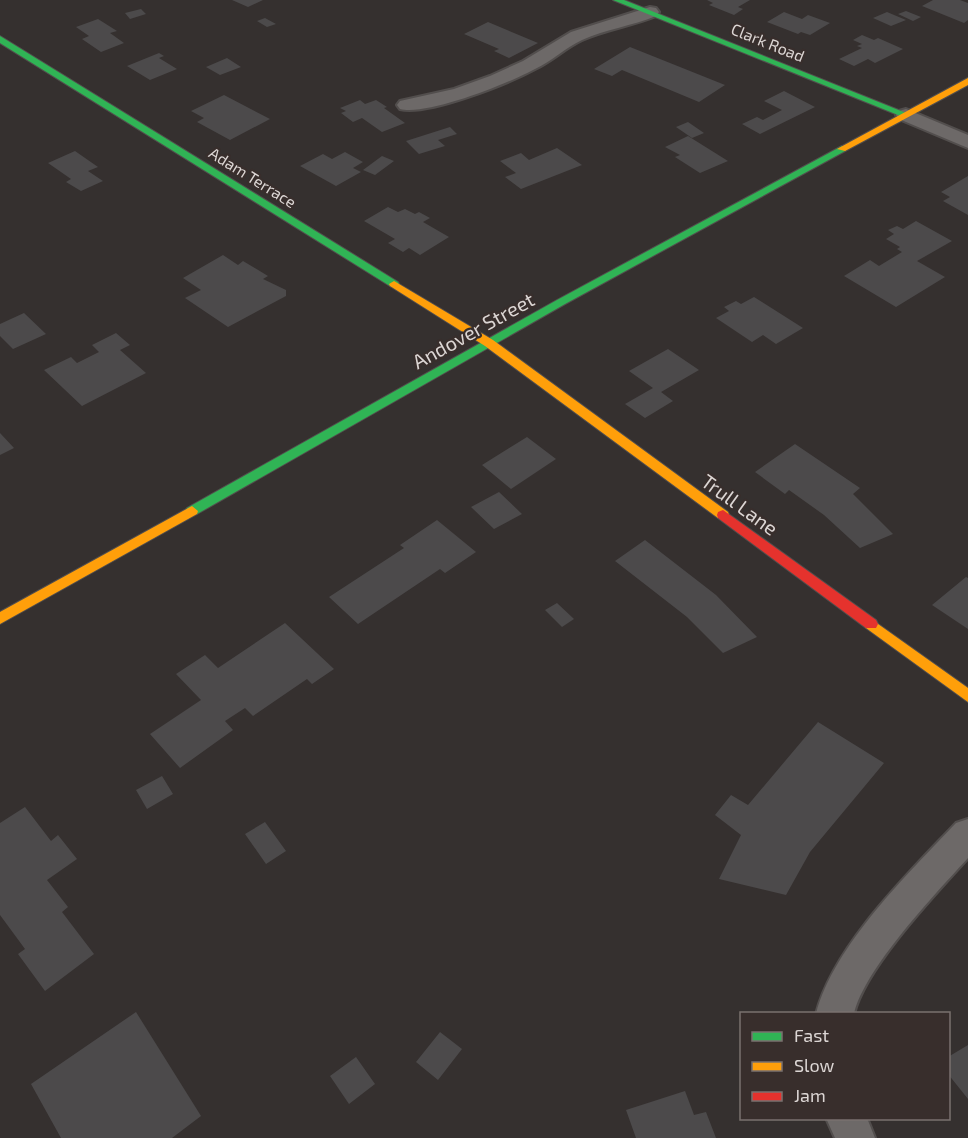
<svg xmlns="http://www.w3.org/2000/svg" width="968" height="1138" viewBox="0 0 968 1138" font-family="'Exo 2',sans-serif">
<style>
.building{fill:#4c4a4b}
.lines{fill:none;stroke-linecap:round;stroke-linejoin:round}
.street-casing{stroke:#524e4d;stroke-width:4}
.fast-casing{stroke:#524e4d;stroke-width:2}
.slow-casing{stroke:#524e4d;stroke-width:2}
.jam-casing{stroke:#524e4d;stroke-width:2}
.street{fill:#6d6968;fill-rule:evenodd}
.fast{fill:#30b455;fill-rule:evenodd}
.slow{fill:#ff9f0a;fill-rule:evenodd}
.jam{fill:#e5322d;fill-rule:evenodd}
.labels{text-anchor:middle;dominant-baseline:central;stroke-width:4.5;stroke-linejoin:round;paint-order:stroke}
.far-street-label{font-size:16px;fill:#dcd6d4;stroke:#382e2c}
.street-label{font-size:20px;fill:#dcd6d4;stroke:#382e2c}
</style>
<rect width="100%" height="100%" fill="#35302f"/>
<path class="building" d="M232,0H263L248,7Z
M707,0H750L738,7L743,9L734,15L709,5L713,3Z
M933,0H960L968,3V20L964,23L922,6Z
M141,9L146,14L130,19L125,13Z
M906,11L921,17L913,21L898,14Z
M784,12L802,19L808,15L830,23L810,35L801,32L798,34L767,22Z
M887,12L906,20L891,26L873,18Z
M265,18L276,24L267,27L257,21Z
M98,19L117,31L110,33L124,43L101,52L82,39L89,36L76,27Z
M488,22L538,43L509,58L494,51L499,49L464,34Z
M862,35L874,40L878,38L903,49L875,63L868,59L854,66L839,59L862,48L857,46L862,44L853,40Z
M630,47L725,85L699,102L622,70L612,76L594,69Z
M159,53L164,56L159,58L177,69L150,80L127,66Z
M227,58L241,67L220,75L206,67Z
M784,91L815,107L760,134L742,124L757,117L763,120L782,110L764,101Z
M224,95L270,119L230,140L197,122L204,118L191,111Z
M360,100L365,104L376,100L387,107L384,108L405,123L382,132L362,118L353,122L341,113L346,111L340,108Z
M688,122L704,133L692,138L676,127Z
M450,127L457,134L438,140L445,146L419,154L406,141Z
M688,136L728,161L700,173L675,157L680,155L665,147Z
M557,148L582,165L521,189L505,177L516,173L500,161L521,153L529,160Z
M75,151L98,167L88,171L103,181L81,191L66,182L71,179L48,163Z
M345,152L363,162L353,168L361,172L336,186L300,166L323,154L332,159Z
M382,156L394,161L375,175L363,170Z
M968,176V215L943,201L950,197L941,192Z
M388,207L398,212L405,209L415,214L419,212L430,218L423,222L449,237L420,255L409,248L403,252L388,243L395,239L364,221Z
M916,221L952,241L917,261L945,277L896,307L844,276L870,260L879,266L902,252L897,249L900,247L886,239L894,234L888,230L897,226L903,229Z
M223,255L238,265L243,261L268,276L263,279L286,290V296L228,327L185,298L201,290L183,278Z
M754,297L803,328L776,344L763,335L752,342L716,318L729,311L724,307L736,301L741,304Z
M24,313L46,334L13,349L0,336V324Z
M116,333L130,345L120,350L146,373L82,406L44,370L71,357L77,363L99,352L92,345Z
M668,349L699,370L661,392L673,401L645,418L625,404L653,388L629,371Z
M0,433L14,448L0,455Z
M527,437L556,459L511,489L482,465Z
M795,444L860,488L853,494L893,534L860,548L824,515L789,490L785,494L755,472Z
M499,492L522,514L494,529L471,507Z
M437,520L476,552L445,573L440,569L358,624L329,597L404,548L400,545Z
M645,540L716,595L757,637L723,653L687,617L615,561Z
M966,577L968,578V629L932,605Z
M557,603L574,619L562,627L545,610Z
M285,623L334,669L312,684L307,679L253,716L245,708L225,721L233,730L180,768L150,734L201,700L176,674L205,655L218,668Z
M818,722L884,763L810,852L786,895L719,879L741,835L715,815L731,795L748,805Z
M162,776L173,794L147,809L136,790Z
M25,807L51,841L58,835L77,859L47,880L68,907L62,912L94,954L45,991L18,954L25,949L0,915V823Z
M265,822L286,851L266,864L245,834Z
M136,1012L201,1116L172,1138H61L31,1084Z
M440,1032L462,1049L438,1080L416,1062Z
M968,1045V1099L948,1074V1057Z
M356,1057L375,1084L349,1104L330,1076Z
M685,1091L694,1115L706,1112L716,1138H636L626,1110Z"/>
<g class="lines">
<defs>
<path id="street" d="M650,7L656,8L659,12L656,16C632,26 606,29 582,40C565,48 552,61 535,69C509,83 428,116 400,109L397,105L400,101L454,89L490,76L523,61L571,32Z
M906,109L968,135V148L899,119L896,115L899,111Z
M968,819V858C936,893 864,969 854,1014H816C834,945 908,874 956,823Z
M826,1118H867L875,1138H835Z"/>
<path id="fast" d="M613,0H624L911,115L903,117Z
M0,36L398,282L399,284L394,287L390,286L0,43Z
M842,146L847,149L845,151L565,304L197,514H187L186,511L187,508L557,300Z"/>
<path id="slow" d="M968,78V85L845,151L837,149Z
M394,281L493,340L728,512L729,515L728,518H718L485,346L390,286L389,284Z
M192,506L198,511L197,514L0,624V612Z
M871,619L968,688V702L866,628L864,624L866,620Z"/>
<path id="jam" d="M723,510L876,620L878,624L876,628H866L718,518L717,515L718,512Z"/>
</defs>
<use href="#street" class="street-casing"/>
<use href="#fast" class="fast-casing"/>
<use href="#slow" class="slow-casing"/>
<use href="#jam" class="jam-casing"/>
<use href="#street" class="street"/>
<use href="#fast" class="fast"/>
<use href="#slow" class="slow"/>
<use href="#jam" class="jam"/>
</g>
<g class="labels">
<g class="far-street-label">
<text transform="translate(768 42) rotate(22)">Clark Road</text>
<text transform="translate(253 177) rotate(32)">Adam Terrace</text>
</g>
<g class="street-label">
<text transform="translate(473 330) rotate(-29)">Andover Street</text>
<text transform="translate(740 504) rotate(36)">Trull Lane</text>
</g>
</g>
<rect x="740" y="1012" width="210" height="108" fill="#382e2c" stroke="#7a716f" stroke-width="1.5"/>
<rect x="752" y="1032" width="30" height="9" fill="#30b455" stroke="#7a716f" stroke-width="1.5"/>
<text x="794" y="1042" font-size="18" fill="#dcd6d4">Fast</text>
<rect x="752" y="1062" width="30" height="9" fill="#ff9f0a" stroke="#7a716f" stroke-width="1.5"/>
<text x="794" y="1072" font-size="18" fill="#dcd6d4">Slow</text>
<rect x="752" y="1092" width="30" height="9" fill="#e5322d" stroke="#7a716f" stroke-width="1.5"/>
<text x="794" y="1102" font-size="18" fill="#dcd6d4">Jam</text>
</svg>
